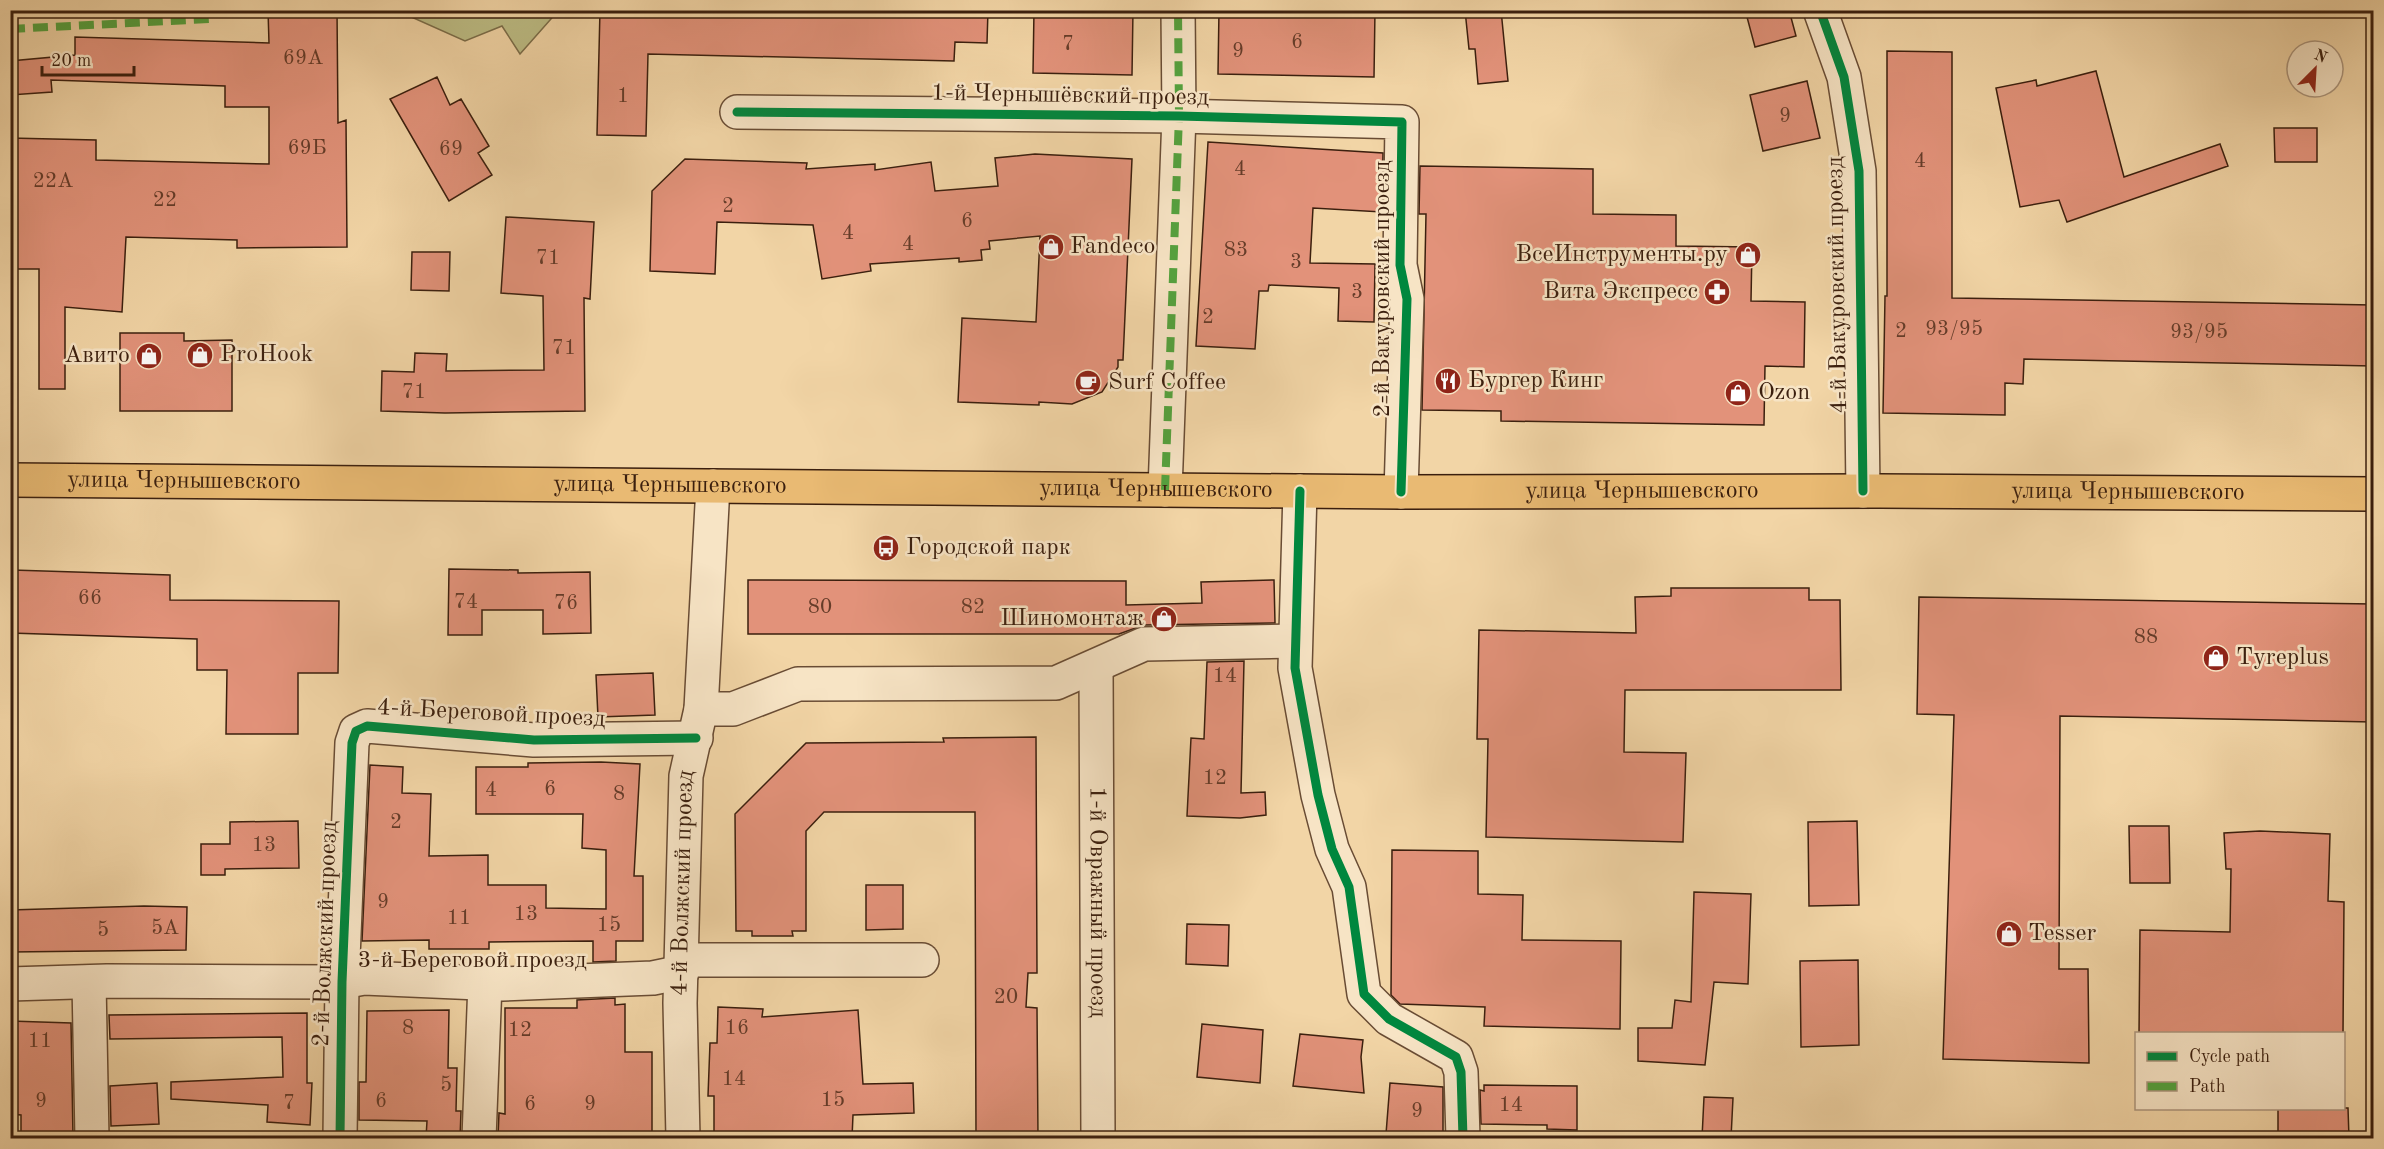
<svg xmlns="http://www.w3.org/2000/svg" width="2384" height="1149" viewBox="0 0 2384 1149" font-family="'Old Standard TT',serif">
<style>
.green{fill:#bdbd85;stroke:#7c6e4a;stroke-width:1.5}
.building{fill:#e2927a;stroke:#3b1f0e;stroke-width:1.5}
.lines{fill:none;stroke-linecap:round;stroke-linejoin:round}
.street-casing{stroke:#694c34;stroke-width:36}
.primary-casing{stroke:#3b1f0e;stroke-width:36}
.street{stroke:#f7e4c5;stroke-width:33}
.primary{stroke:#e9ba73;stroke-width:33}
.quiet{stroke:#54a23e;stroke-width:8;stroke-dasharray:15 8;stroke-linecap:butt}
.cycleway-casing{stroke:#f7e4c5;stroke-width:13}
.cycleway{stroke:#00873e;stroke-width:9}
.labels{text-anchor:middle;dominant-baseline:central;stroke-width:5;stroke-linejoin:round;paint-order:stroke}
.number-label{font-size:21px;fill:#653c29}
.street-label{font-size:24px;fill:#3b1f0e;stroke:#f7e4c5}
.poi-label{font-size:24px;fill:#3b1f0e;stroke:#f7e4c5;text-anchor:start}
</style>
<rect width="100%" height="100%" fill="#f2d5a6"/>
<filter id="stains"><feTurbulence type="fractalNoise" baseFrequency=".00333" numOctaves="4"/><feColorMatrix values="0 0 0 0 .2 0 0 0 0 .09 0 0 0 0 .02 0 0 0 .5 -.17"/></filter>
<radialGradient id="worn" r=".72"><stop offset=".6" stop-color="#630" stop-opacity="0"/><stop offset="1" stop-color="#630" stop-opacity=".3"/></radialGradient>
<path class="green" d="M398,11H558L520,54L502,26L465,41Z"/>
<path class="building" d="M268,10H337L338,123L346,120L347,247L237,248V240L126,237L122,312L65,307V389H39V269H10V138L96,140V160L269,164V107H225V86L51,80L52,92L10,95V61L75,55V37L269,43Z
M600,10H988L987,43L955,42L954,61L648,54L646,136L597,135Z
M1034,10H1133L1132,75L1033,73Z
M1219,10H1375L1374,77L1218,74Z
M1465,10H1501L1508,81L1478,84L1475,49H1469Z
M1774,10H1789L1796,36L1755,47L1747,17Z
M1887,51L1952,52V298L2373,305V366L2024,359L2023,384L2005,383V415L1883,413L1885,296H1887Z
M2096,71L2124,177L2220,144L2228,166L2067,222L2059,200L2020,207L1996,88L2036,80L2037,86Z
M437,77L450,105L461,99L489,146L478,153L492,175L449,201L390,99Z
M1807,81L1820,138L1763,151L1750,95Z
M2274,128H2317V162H2275Z
M1208,142L1383,153L1382,212L1313,208L1310,263L1375,264L1374,322L1338,321L1339,288L1269,285L1268,291H1259L1255,349L1196,346Z
M1035,154L1132,159L1123,360H1118V367L1102,392L1072,404L1039,402V405L958,402L962,318L1036,322L1040,236L989,241L990,249L981,250L982,260L959,262V258L870,264L871,271L822,279L813,225L717,222L715,274L650,271L652,191L685,159L807,163L806,169L875,164V170L931,162L935,191L998,186L995,158Z
M1420,166L1593,169V214L1676,215V246L1752,247L1751,301L1805,302L1804,367L1765,366L1764,425L1501,421V411L1422,410L1426,214H1419Z
M506,217L594,222L590,299L584,298L585,411L445,413L381,411L382,371L414,372L415,353L447,354L446,371L544,370L543,296L501,293Z
M412,252H450L449,291L411,290Z
M120,333H184V341L232,340V411H120Z
M449,569L518,570V573L590,572L591,633L543,634V610H482V635H448Z
M12,570L170,575V600L339,601L338,673H298V734H226L227,670H197V639L10,633Z
M748,580L1126,581V605L1202,603L1201,582L1274,580L1275,623L1144,625L1119,634H748Z
M1671,588H1809V600H1840L1841,690H1625L1624,752L1686,753L1683,842L1486,837L1488,739H1477L1479,630L1636,633L1635,597L1671,596Z
M1919,597L2373,604V722L2060,716L2059,969H2088L2089,1063L1943,1059L1954,715L1917,714Z
M1244,661L1241,793L1265,792L1266,815L1240,818L1187,816L1191,738L1204,739L1207,662Z
M653,673L655,715L598,717L596,675Z
M1036,737L1037,973H1028L1026,1007L1037,1008L1038,1138H976L975,812H824L806,831V931H792L793,936H752V931H736L735,814L806,743L944,742L943,738Z
M601,762L640,764L634,876H643V941H616V961L593,962V941L489,942V949H429V940L362,941L370,765L403,767L402,793L431,794L429,856L488,855V885H546V908L606,909V850L582,848L583,814H476V767H528V763Z
M298,821L299,868L225,869V875H201V844H230V822Z
M1857,821L1859,905L1809,906L1808,822Z
M2129,826H2169L2170,883H2130Z
M2260,831L2330,834L2328,901L2344,902L2343,1034H2139L2140,930L2230,932L2231,869H2226L2224,833Z
M1392,850L1478,851V894L1523,895L1522,940L1621,941L1620,1029L1484,1026L1485,1007L1400,1004L1391,995Z
M866,885H903V929L866,930Z
M1694,892L1751,894L1748,984L1714,982L1705,1065L1638,1061V1028H1672L1675,1000L1691,1002Z
M144,906L187,907L186,950L10,952V910Z
M1187,924L1229,925L1228,966L1186,964Z
M1858,960L1859,1045L1801,1047L1800,961Z
M615,998V1005L625,1004V1052H652V1138L498,1137L499,1113L505,1114V1008H577V1000Z
M718,1007L763,1009L762,1017L858,1010L863,1084L913,1083L914,1113L853,1115L852,1138H714V1096H708L710,1043H717Z
M449,1010L448,1068H457L456,1111H461L460,1138H426L427,1121L359,1120V1082H366L367,1011Z
M307,1013V1083H312L310,1125L267,1122L268,1105L171,1099V1082L283,1077L282,1037L110,1039L109,1015Z
M10,1021L71,1023L73,1138H21V1115L10,1114Z
M1202,1024L1263,1030L1260,1083L1197,1077Z
M1300,1034L1363,1040L1361,1057L1364,1093L1293,1086Z
M157,1083L159,1124L111,1126L110,1086Z
M1390,1083L1443,1087V1138L1386,1134Z
M1484,1085L1577,1086V1130L1547,1129V1125L1481,1124L1480,1090L1484,1091Z
M1704,1097L1733,1098L1731,1138H1702Z
M2278,1108H2348L2349,1138H2278Z"/>
<g class="lines">
<defs>
<g id="street">
<path d="M1820,10L1844,77L1859,171L1863,491"/>
<path d="M737,112L1179,116L1402,122L1400,265L1407,299L1401,492"/>
<path d="M1165,490L1179,116L1178,10"/>
<path d="M1300,491L1295,668L1318,795L1332,849L1349,887L1364,994L1389,1019L1456,1057L1461,1072L1463,1138"/>
<path id="s1" d="M1096,666L1098,1138"/>
<path d="M701,709H733L798,684L1056,683L1144,644L1295,641"/>
<path d="M682,960H922"/>
<path d="M89,982L92,1138"/>
<path d="M10,984L107,981L342,982L364,978L502,984L653,978L682,972"/>
<path d="M340,1138L342,982L352,743L356,731L367,726L534,740L696,738"/>
<path d="M479,1138L485,983"/>
<path id="s2" d="M683,1138L680,1003L686,776L701,709L713,486"/>
</g>
<g id="primary">
<path id="s3" d="M10,480L1401,492L1880,491L2374,494"/>
</g>
</defs>
<use href="#street" class="street-casing"/>
<use href="#primary" class="primary-casing"/>
<use href="#street" class="street"/>
<use href="#primary" class="primary"/>
<path class="quiet" d="M10,29L210,19L209,10
M1165,490L1179,116L1178,10"/>
<defs>
<path id="cycleway" d="M1820,10L1844,77L1859,171L1863,491
M737,112L1179,116L1402,122L1400,265L1407,299L1401,492
M1300,491L1295,668L1318,795L1332,849L1349,887L1364,994L1389,1019L1456,1057L1461,1072L1463,1138
M340,1138L342,982L352,743L356,731L367,726L534,740L696,738"/>
</defs>
<use href="#cycleway" class="cycleway-casing"/>
<use href="#cycleway" class="cycleway"/>
</g>
<defs>
<symbol id="shop-disc" viewBox="-11 -11 22 22"><circle r="9.5" fill="#8f2418" stroke="#f7e4c5"/><path d="M-5-2.5h2.3a2.7 3.5 0 0 1 5.4 0H5L5.5 6h-11ZM-1.5-2.5h3a1.5 2.3 0 0 0-3 0Z" fill="#fff"/></symbol>
<symbol id="pharmacy-disc" viewBox="-11 -11 22 22"><circle r="9.5" fill="#8f2418" stroke="#f7e4c5"/><path d="M-2-6h4v4h4v4h-4v4h-4v-4h-4v-4h4Z" fill="#fff"/></symbol>
<symbol id="restaurant-disc" viewBox="-11 -11 22 22"><circle r="9.5" fill="#8f2418" stroke="#f7e4c5"/><path d="M-5-6h1v4h1v-4h1v4h1v-4h1v5L-1.5 .5V6h-2V.5L-5-1ZM5-6V6H3V1.5H1.5Q1.5-4 5-6Z" fill="#fff"/></symbol>
<symbol id="cafe-disc" viewBox="-11 -11 22 22"><circle r="9.5" fill="#8f2418" stroke="#f7e4c5"/><path d="M-5.5-4.5H6V0H3Q3 3.5 0 3.5H-2.5Q-5.5 3.5-5.5 0ZM3-3.2v2h1.7v-2ZM-6 4.5H4V6H-6Z" fill="#fff"/></symbol>
<symbol id="bus-disc" viewBox="-11 -11 22 22"><circle r="9.5" fill="#8f2418" stroke="#f7e4c5"/><path d="M-5-6H5V4H4V6H2V4H-2V6H-4V4H-5ZM-3.5-4V0h7V-4ZM-3.5 1.2v1.5H-2V1.2ZM2 1.2v1.5H3.5V1.2Z" fill="#fff"/></symbol>
</defs>
<g fill-rule="evenodd">
<use href="#shop-disc" x="1036" y="232" width="30" height="30"/>
<use href="#shop-disc" x="1733" y="240" width="30" height="30"/>
<use href="#pharmacy-disc" x="1702" y="277" width="30" height="30"/>
<use href="#shop-disc" x="185" y="340" width="30" height="30"/>
<use href="#shop-disc" x="134" y="341" width="30" height="30"/>
<use href="#restaurant-disc" x="1433" y="366" width="30" height="30"/>
<use href="#cafe-disc" x="1073" y="368" width="30" height="30"/>
<use href="#shop-disc" x="1723" y="378" width="30" height="30"/>
<use href="#bus-disc" x="871" y="533" width="30" height="30"/>
<use href="#shop-disc" x="1149" y="604" width="30" height="30"/>
<use href="#shop-disc" x="2201" y="643" width="30" height="30"/>
<use href="#shop-disc" x="1994" y="919" width="30" height="30"/>
</g>
<g class="labels">
<g class="number-label">
<text x="1297" y="42">6</text>
<text x="1068" y="44">7</text>
<text x="1238" y="51">9</text>
<text x="303" y="58">69А</text>
<text x="623" y="96">1</text>
<text x="1785" y="116">9</text>
<text x="307" y="148">69Б</text>
<text x="451" y="149">69</text>
<text x="1920" y="161">4</text>
<text x="1240" y="169">4</text>
<text x="53" y="181">22А</text>
<text x="165" y="200">22</text>
<text x="728" y="206">2</text>
<text x="967" y="221">6</text>
<text x="848" y="233">4</text>
<text x="908" y="244">4</text>
<text x="1236" y="250">83</text>
<text x="548" y="258">71</text>
<text x="1296" y="262">3</text>
<text x="1357" y="292">3</text>
<text x="1208" y="317">2</text>
<text x="1954" y="329">93/95</text>
<text x="1901" y="331">2</text>
<text x="2199" y="332">93/95</text>
<text x="564" y="348">71</text>
<text x="414" y="392">71</text>
<text x="90" y="598">66</text>
<text x="466" y="602">74</text>
<text x="566" y="603">76</text>
<text x="820" y="607">80</text>
<text x="973" y="607">82</text>
<text x="2146" y="637">88</text>
<text x="1225" y="676">14</text>
<text x="1215" y="778">12</text>
<text x="550" y="789">6</text>
<text x="491" y="790">4</text>
<text x="619" y="794">8</text>
<text x="396" y="822">2</text>
<text x="264" y="845">13</text>
<text x="383" y="902">9</text>
<text x="526" y="914">13</text>
<text x="459" y="918">11</text>
<text x="609" y="925">15</text>
<text x="165" y="928">5А</text>
<text x="103" y="930">5</text>
<text x="1006" y="997">20</text>
<text x="408" y="1028">8</text>
<text x="737" y="1028">16</text>
<text x="520" y="1030">12</text>
<text x="40" y="1041">11</text>
<text x="734" y="1079">14</text>
<text x="446" y="1085">5</text>
<text x="833" y="1100">15</text>
<text x="41" y="1101">9</text>
<text x="381" y="1101">6</text>
<text x="289" y="1103">7</text>
<text x="530" y="1104">6</text>
<text x="590" y="1104">9</text>
<text x="1511" y="1105">14</text>
<text x="1417" y="1111">9</text>
</g>
<g class="street-label">
<text transform="translate(1070 96) rotate(1)">1-й Чернышёвский проезд</text>
<text transform="translate(1838 285) rotate(-91)">4-й Вакуровский проезд</text>
<text transform="translate(1383 289) rotate(-90)">2-й Вакуровский проезд</text>
<text stroke="none"><textPath href="#s3" startOffset="174">улица Чернышевского</textPath></text>
<text stroke="none"><textPath href="#s3" startOffset="660">улица Чернышевского</textPath></text>
<text stroke="none"><textPath href="#s3" startOffset="1146">улица Чернышевского</textPath></text>
<text stroke="none"><textPath href="#s3" startOffset="1632">улица Чернышевского</textPath></text>
<text stroke="none"><textPath href="#s3" startOffset="2118">улица Чернышевского</textPath></text>
<text transform="translate(491 714) rotate(3)">4-й Береговой проезд</text>
<text stroke="none"><textPath href="#s2" startOffset="255">4-й Волжский проезд</textPath></text>
<text stroke="none"><textPath href="#s1" startOffset="236">1-й Овражный проезд</textPath></text>
<text transform="translate(326 934) rotate(-88)">2-й Волжский проезд</text>
<text x="472" y="961">3-й Береговой проезд</text>
</g>
<g class="poi-label">
<text x="1070" y="247">Fandeco</text>
<text x="1728" y="255" text-anchor="end">ВсеИнструменты.ру</text>
<text x="1698" y="292" text-anchor="end">Вита Экспресс</text>
<text x="220" y="355">ProHook</text>
<text x="130" y="356" text-anchor="end">Авито</text>
<text x="1468" y="381">Бургер Кинг</text>
<text x="1108" y="383">Surf Coffee</text>
<text x="1758" y="393">Ozon</text>
<text x="906" y="548">Городской парк</text>
<text x="1144" y="619" text-anchor="end">Шиномонтаж</text>
<text x="2236" y="658">Tyreplus</text>
<text x="2028" y="934">Tesser</text>
</g>
</g>
<rect width="2384" height="1149" fill="none" stroke="#f2d5a6" stroke-width="36"/>
<rect x="12" y="12" width="2360" height="1125" fill="none" stroke="#3b1f0e" stroke-width="3"/>
<rect x="18" y="18" width="2348" height="1113" fill="none" stroke="#3b1f0e" stroke-width="1.5"/>
<rect x="2135" y="1032" width="210" height="78" fill="#f7e4c5" stroke="#ac957c" stroke-width="1.5"/>
<rect x="2147" y="1052" width="30" height="9" fill="#00873e" stroke="#ac957c" stroke-width="1.5"/>
<text x="2189" y="1062" font-size="18" fill="#3b1f0e">Cycle path</text>
<rect x="2147" y="1082" width="30" height="9" fill="#54a23e" stroke="#ac957c" stroke-width="1.5"/>
<text x="2189" y="1092" font-size="18" fill="#3b1f0e">Path</text>
<g transform="translate(2315 69) rotate(24)"><circle r="28" fill="#f7e4c5" stroke="#ac957c" stroke-width="1.5"/>
<path d="M0-4.5L10 22L0 15L-10 22Z" fill="#8f2418"/>
<text y="-9" font-size="16" font-weight="bold" text-anchor="middle" fill="#3b1f0e">N</text>
</g>
<path d="M42 66v9h92v-9" fill="none" stroke="#3b1f0e" stroke-width="3"/>
<text x="51" y="66" font-size="18" fill="#3b1f0e" stroke="#f7e4c5" stroke-width="4.5" paint-order="stroke">20 m</text>
<rect width="100%" height="100%" filter="url(#stains)"/>
<rect width="100%" height="100%" fill="url(#worn)"/>
</svg>
